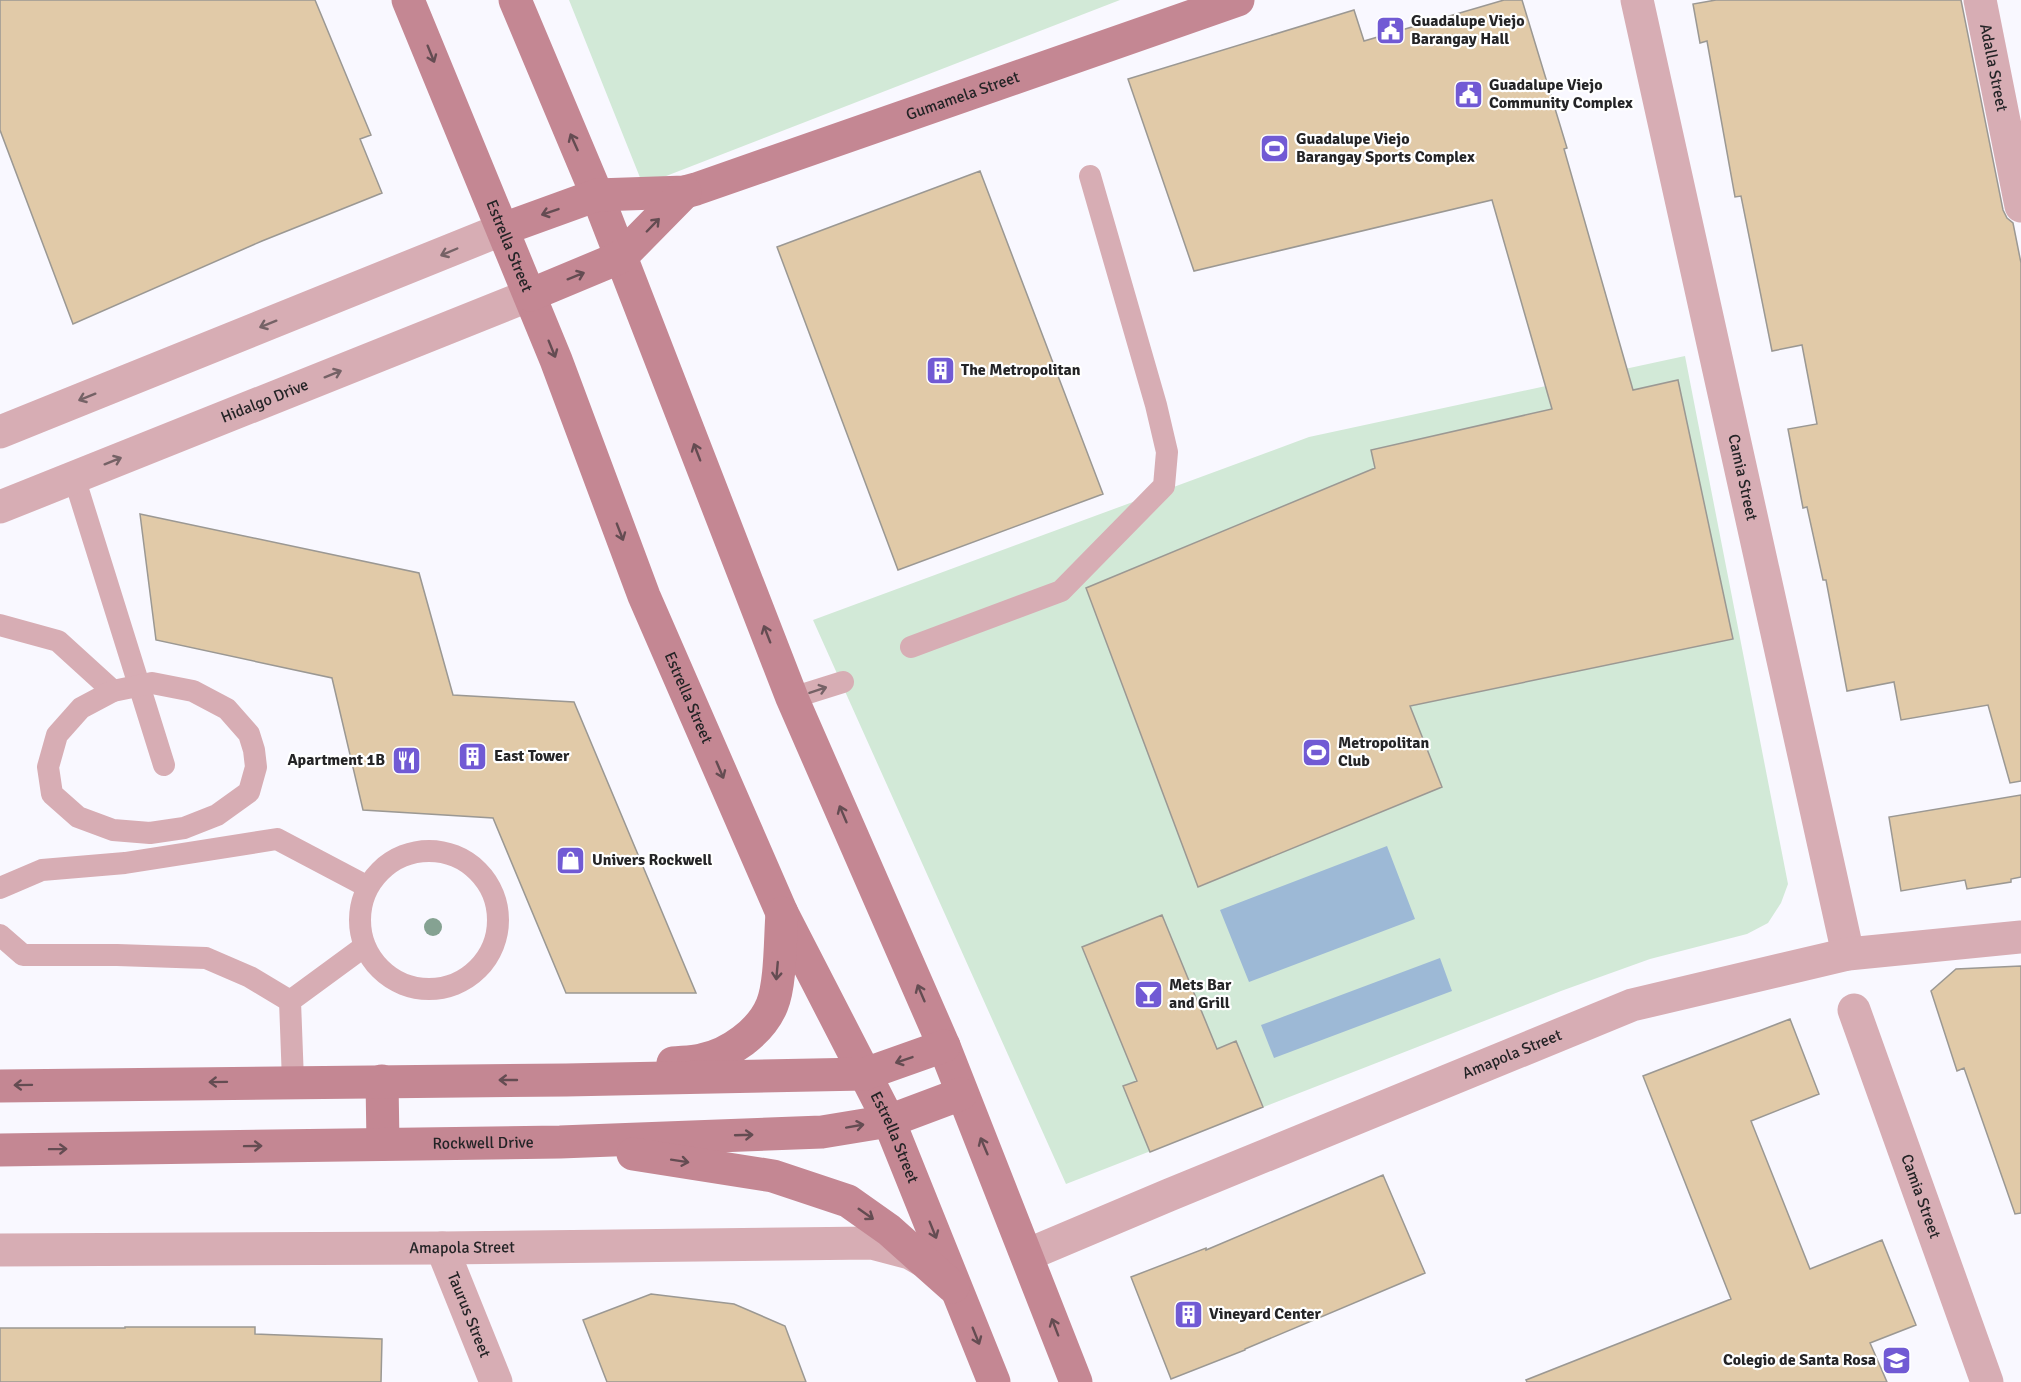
<svg xmlns="http://www.w3.org/2000/svg" width="2021" height="1382" viewBox="0 0 2021 1382" font-family="Signika,sans-serif">
<style>
.green{fill:#d2e9d7}
.water{fill:#9db9d6}
.building{fill:#e1caa8;stroke:#9b9893;stroke-width:1.5}
.lines{fill:none;stroke-linecap:round;stroke-linejoin:round}
.lane{stroke:#d7adb4;stroke-width:22}
.street{stroke:#d7adb4;stroke-width:33}
.secondary{stroke:#c48793;stroke-width:33}
.lane-bridge{stroke:#d7adb4;stroke-width:22}
.tree{fill:#85a292}
.oneway{stroke:#644c52}
.oneway2{stroke:#756266}
.labels{text-anchor:middle;dominant-baseline:central;stroke-width:4.5;stroke-linejoin:round;paint-order:stroke}
.poi-label{font-size:16px;font-weight:bold;fill:#242426;stroke:#fff;text-anchor:start}
.street-label{font-size:16px;fill:#242426;stroke:#fff}
</style>
<rect width="100%" height="100%" fill="#f9f8ff"/>
<path class="green" d="M569,0H1120L643,185Z
M1685,356L1788,884L1781,903L1768,923L1747,934L1650,959L1561,991L1066,1184L813,620L1309,437Z"/>
<path class="water" d="M1387,846L1415,919L1249,982L1220,910Z
M1440,958L1452,991L1274,1058L1261,1025Z"/>
<path class="building" d="M0,0H315L371,135L360,139L382,193L262,241L73,324L0,130Z
M1504,0H1522L1567,148L1564,149L1633,390L1678,380L1733,639L1410,706L1442,787L1198,887L1086,588L1375,468L1371,450L1552,409L1492,200L1194,271L1128,79L1354,10L1364,41Z
M1716,0H1961L2003,210L2007,218L2013,223L2021,263V781L2010,783L1988,705L1901,720L1894,682L1847,691L1826,580H1823L1807,507L1803,508L1788,429L1817,424L1802,345L1772,351L1741,196L1735,197L1707,41L1700,43L1693,4Z
M980,171L1103,494L898,570L777,247Z
M140,514L419,573L453,695L574,702L696,993H566L493,818L363,810L332,678L156,640Z
M2021,795V877L2011,879V882L1967,889L1965,880L1901,891L1889,817Z
M1162,915L1217,1049L1236,1041L1263,1107L1150,1152L1123,1086L1137,1081L1082,947Z
M2021,966V1213L2015,1214L1964,1068L1957,1071L1931,991L1956,969Z
M1790,1019L1819,1094L1751,1121L1810,1269L1882,1240L1916,1325L1870,1343L1887,1382H1527L1526,1380L1731,1299L1643,1076Z
M1383,1175L1425,1273L1245,1349V1350L1171,1379L1131,1277L1206,1248V1250Z
M651,1294L734,1304L785,1326L806,1382H607L583,1320Z
M125,1327H255V1334L382,1339L381,1382H0V1328H125Z"/>
<g class="lines">
<path class="lane" d="M74,477L164,765
M0,625L58,641L113,691
M911,647L1061,591L1164,486L1167,452L1156,405L1090,176
M792,698L843,682
M360 920a69 69 0 1 1 138 0a69 69 0 1 1-138 0Z
M0,888L42,870L125,863L277,839L368,887
M0,935L23,955H117L206,958L250,977L290,1001L293,1081
M290,1001L365,946"/>
<g class="street">
<path id="s1" d="M1637,0L1848,954"/>
<path id="s2" d="M1980,0L2021,206"/>
<path d="M0,432L503,229"/>
<path id="s3" d="M0,507L530,295"/>
<path id="s4" d="M1854,1010L1987,1382"/>
<path id="s5" d="M442,1248L496,1382"/>
<path id="s6" d="M0,1250L442,1248L872,1243L910,1253L922,1260"/>
<path id="s7" d="M1027,1255L1169,1195L1632,1005L1848,954L2021,937"/>
</g>
<g class="secondary">
<path id="s8" d="M408,0L556,360L644,596L782,913L889,1121L994,1382"/>
<path d="M515,0L597,195L792,698L944,1046L1076,1382"/>
<path id="s9" d="M503,229L597,195L685,192L696,189L1238,0"/>
<path d="M530,295L621,257L685,192"/>
<path d="M673,1063C682,1062 692,1062 701,1060C729,1055 761,1032 772,1005C781,983 780,938 782,913"/>
<path d="M382,1081L383,1144"/>
<path d="M0,1086L566,1080L865,1074L944,1046"/>
<path id="s10" d="M0,1150L560,1142L822,1132L889,1121L961,1094"/>
<path d="M633,1154L773,1176L848,1201L889,1230L953,1287"/>
</g>
<path class="lane-bridge" d="M152,683L193,691L227,709L249,734L254,750L256,767L249,792L217,815L184,828L150,833L113,830L78,817L52,794L48,767L57,735L81,708L113,691Z"/>
</g>
<circle class="tree" cx="433" cy="927" r="9"/>
<defs><path id="oneway-shaft" d="M-6 0H5M1.5-3L5.5 0L1.5 3" fill="none" stroke-width="1.6" stroke-linecap="round" stroke-linejoin="round" transform="scale(1.5)"/></defs>
<g class="oneway">
<use href="#oneway-shaft" transform="translate(431 54) rotate(68)"/>
<use href="#oneway-shaft" transform="translate(574 142) rotate(-114)"/>
<use href="#oneway-shaft" transform="translate(550 212) rotate(161)"/>
<use href="#oneway-shaft" transform="translate(653 225) rotate(-46)"/>
<use href="#oneway-shaft" transform="translate(576 276) rotate(-22)"/>
<use href="#oneway-shaft" transform="translate(552 349) rotate(68)"/>
<use href="#oneway-shaft" transform="translate(697 452) rotate(-111)"/>
<use href="#oneway-shaft" transform="translate(620 532) rotate(69)"/>
<use href="#oneway-shaft" transform="translate(767 634) rotate(-111)"/>
<use href="#oneway-shaft" transform="translate(720 770) rotate(67)"/>
<use href="#oneway-shaft" transform="translate(843 814) rotate(-113)"/>
<use href="#oneway-shaft" transform="translate(777 971) rotate(95)"/>
<use href="#oneway-shaft" transform="translate(921 993) rotate(-113)"/>
<use href="#oneway-shaft" transform="translate(904 1060) rotate(161)"/>
<use href="#oneway-shaft" transform="translate(508 1080) rotate(180)"/>
<use href="#oneway-shaft" transform="translate(218 1082) rotate(179)"/>
<use href="#oneway-shaft" transform="translate(23 1085) rotate(179)"/>
<use href="#oneway-shaft" transform="translate(855 1126) rotate(-10)"/>
<use href="#oneway-shaft" transform="translate(744 1135) rotate(-2)"/>
<use href="#oneway-shaft" transform="translate(253 1146) rotate(-1)"/>
<use href="#oneway-shaft" transform="translate(984 1146) rotate(-113)"/>
<use href="#oneway-shaft" transform="translate(58 1149) rotate(-1)"/>
<use href="#oneway-shaft" transform="translate(680 1161) rotate(9)"/>
<use href="#oneway-shaft" transform="translate(866 1214) rotate(35)"/>
<use href="#oneway-shaft" transform="translate(933 1230) rotate(68)"/>
<use href="#oneway-shaft" transform="translate(1055 1327) rotate(-111)"/>
<use href="#oneway-shaft" transform="translate(976 1336) rotate(68)"/>
</g>
<g class="oneway2">
<use href="#oneway-shaft" transform="translate(449 252) rotate(157)"/>
<use href="#oneway-shaft" transform="translate(268 324) rotate(158)"/>
<use href="#oneway-shaft" transform="translate(333 374) rotate(-22)"/>
<use href="#oneway-shaft" transform="translate(87 397) rotate(158)"/>
<use href="#oneway-shaft" transform="translate(113 461) rotate(-22)"/>
<use href="#oneway-shaft" transform="translate(818 690) rotate(-18)"/>
</g>
<defs>
<symbol id="civic-square" viewBox="-11 -11 22 22"><rect x="-9" y="-9" width="18" height="18" rx="4" fill="#715ad4" stroke="#fff"/><path d="M-.6-6.5H3V-4.5H.6V-3L4-1V1h2V6H-6V1h2V-1L-.6-3ZM-1.2 2.5V6h2.4V2.5Z" fill="#fff"/></symbol>
<symbol id="stadium-square" viewBox="-11 -11 22 22"><rect x="-9" y="-9" width="18" height="18" rx="4" fill="#715ad4" stroke="#fff"/><path d="M0-5a6.5 5 0 1 0 0 10a6.5 5 0 1 0 0-10ZM-3.5-1.8h7v3.6h-7Z" fill="#fff"/></symbol>
<symbol id="building-square" viewBox="-11 -11 22 22"><rect x="-9" y="-9" width="18" height="18" rx="4" fill="#715ad4" stroke="#fff"/><path d="M-4-6H4V6H1V3H-1V6H-4ZM-2.5-4.3h1.7v1.8h-1.7ZM.8-4.3h1.7v1.8H.8ZM-2.5-1h1.7V.8h-1.7ZM.8-1h1.7V.8H.8Z" fill="#fff"/></symbol>
<symbol id="restaurant-square" viewBox="-11 -11 22 22"><rect x="-9" y="-9" width="18" height="18" rx="4" fill="#715ad4" stroke="#fff"/><path d="M-5-6h1v4h1v-4h1v4h1v-4h1v5L-1.5 .5V6h-2V.5L-5-1ZM5-6V6H3V1.5H1.5Q1.5-4 5-6Z" fill="#fff"/></symbol>
<symbol id="shop-square" viewBox="-11 -11 22 22"><rect x="-9" y="-9" width="18" height="18" rx="4" fill="#715ad4" stroke="#fff"/><path d="M-5-2.5h2.3a2.7 3.5 0 0 1 5.4 0H5L5.5 6h-11ZM-1.5-2.5h3a1.5 2.3 0 0 0-3 0Z" fill="#fff"/></symbol>
<symbol id="bar-square" viewBox="-11 -11 22 22"><rect x="-9" y="-9" width="18" height="18" rx="4" fill="#715ad4" stroke="#fff"/><path d="M-6-5H6L.8 .8V4.5H3.5V6h-7V4.5H-.8V.8Z" fill="#fff"/></symbol>
<symbol id="university-square" viewBox="-11 -11 22 22"><rect x="-9" y="-9" width="18" height="18" rx="4" fill="#715ad4" stroke="#fff"/><path d="M0-5L7-2L0 1L-7-2ZM-4 1L0 2.5L4 1V4Q0 6-4 4Z" fill="#fff"/></symbol>
</defs>
<g fill-rule="evenodd">
<use href="#civic-square" x="1374" y="14" width="33" height="33"/>
<use href="#civic-square" x="1452" y="78" width="33" height="33"/>
<use href="#stadium-square" x="1258" y="132" width="33" height="33"/>
<use href="#building-square" x="924" y="354" width="33" height="33"/>
<use href="#stadium-square" x="1300" y="736" width="33" height="33"/>
<use href="#building-square" x="456" y="740" width="33" height="33"/>
<use href="#restaurant-square" x="390" y="744" width="33" height="33"/>
<use href="#shop-square" x="554" y="844" width="33" height="33"/>
<use href="#bar-square" x="1132" y="978" width="33" height="33"/>
<use href="#building-square" x="1172" y="1298" width="33" height="33"/>
<use href="#university-square" x="1880" y="1344" width="33" height="33"/>
</g>
<g class="labels">
<g class="poi-label">
<text x="1411" y="21">Guadalupe Viejo<tspan x="1411" dy="18">Barangay Hall</tspan></text>
<text x="1489" y="85">Guadalupe Viejo<tspan x="1489" dy="18">Community Complex</tspan></text>
<text x="1296" y="139">Guadalupe Viejo<tspan x="1296" dy="18">Barangay Sports Complex</tspan></text>
<text x="961" y="370">The Metropolitan</text>
<text x="1338" y="743">Metropolitan<tspan x="1338" dy="18">Club</tspan></text>
<text x="494" y="756">East Tower</text>
<text x="385" y="760" text-anchor="end">Apartment 1B</text>
<text x="592" y="860">Univers Rockwell</text>
<text x="1169" y="985">Mets Bar<tspan x="1169" dy="18">and Grill</tspan></text>
<text x="1209" y="1314">Vineyard Center</text>
<text x="1876" y="1360" text-anchor="end">Colegio de Santa Rosa</text>
</g>
<g class="street-label">
<text stroke="none"><textPath href="#s2" startOffset="69">Adalla Street</textPath></text>
<text stroke="none"><textPath href="#s9" startOffset="482">Gumamela Street</textPath></text>
<text stroke="none"><textPath href="#s8" startOffset="266">Estrella Street</textPath></text>
<text stroke="none"><textPath href="#s3" startOffset="285">Hidalgo Drive</textPath></text>
<text stroke="none"><textPath href="#s1" startOffset="489">Camia Street</textPath></text>
<text stroke="none"><textPath href="#s8" startOffset="752">Estrella Street</textPath></text>
<text stroke="none"><textPath href="#s7" startOffset="525">Amapola Street</textPath></text>
<text stroke="none"><textPath href="#s8" startOffset="1238">Estrella Street</textPath></text>
<text stroke="none"><textPath href="#s10" startOffset="483">Rockwell Drive</textPath></text>
<text stroke="none"><textPath href="#s4" startOffset="198">Camia Street</textPath></text>
<text stroke="none"><textPath href="#s6" startOffset="462">Amapola Street</textPath></text>
<text stroke="none"><textPath href="#s5" startOffset="72">Taurus Street</textPath></text>
</g>
</g>
</svg>
